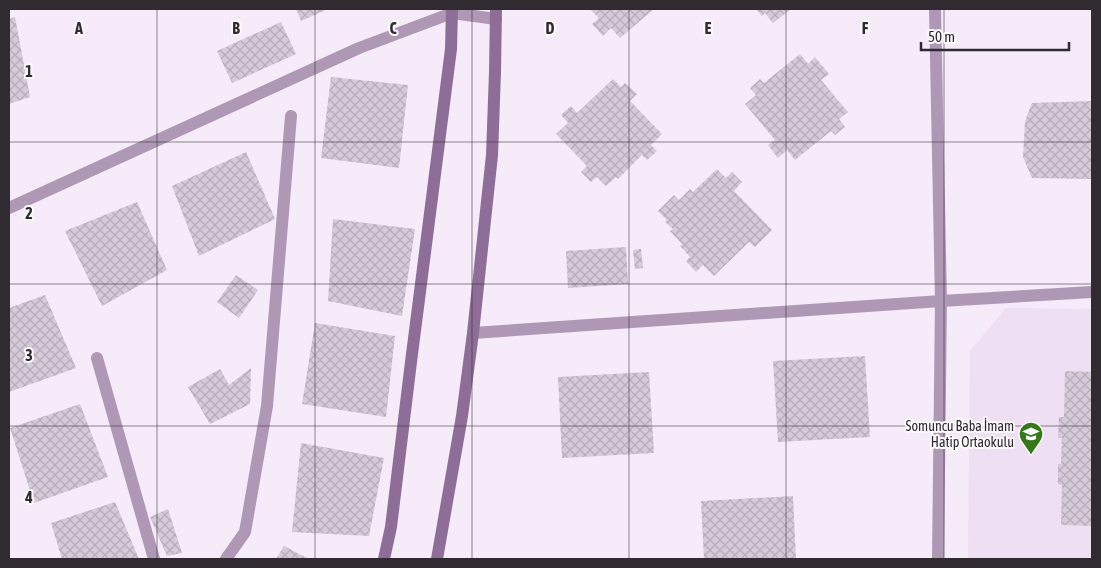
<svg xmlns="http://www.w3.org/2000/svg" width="1101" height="568" viewBox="0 0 1101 568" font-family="'Asap Condensed',sans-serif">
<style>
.built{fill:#eedff3}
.building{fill:url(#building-cross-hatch)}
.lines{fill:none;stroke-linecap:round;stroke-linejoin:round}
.minor{stroke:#af98b6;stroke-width:12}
.secondary{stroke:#8f6d99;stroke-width:12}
.grid{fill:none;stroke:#2f2b30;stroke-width:1;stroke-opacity:0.55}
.labels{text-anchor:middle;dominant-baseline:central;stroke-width:4;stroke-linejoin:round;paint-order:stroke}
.poi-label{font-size:14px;fill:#2f2b30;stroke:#fdfbfe;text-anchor:end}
.grid-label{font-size:16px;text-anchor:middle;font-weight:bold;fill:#2f2b30;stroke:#fdfbfe;stroke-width:4;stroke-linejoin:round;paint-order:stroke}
</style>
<defs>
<pattern id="building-cross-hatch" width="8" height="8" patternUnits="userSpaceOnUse" patternTransform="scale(1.25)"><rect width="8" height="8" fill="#d5cad8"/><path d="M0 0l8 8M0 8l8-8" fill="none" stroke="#b7aeba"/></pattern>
</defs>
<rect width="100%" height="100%" fill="#f5ebf9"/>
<path class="built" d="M1006,308L1092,309V559H968L970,351Z"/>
<path class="building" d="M296,9H328L301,21Z
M590,9H654L620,38L611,28L603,36L592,24L599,18Z
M756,9H791L773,23L765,13L762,16Z
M15,17L30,97L9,104V19Z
M281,22L296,54L232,83L217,51Z
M800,54L808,64L815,57L829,74L821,80L848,112L839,119L845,127L835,135L831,131L795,160L787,150L778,158L768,145L775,140L745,104L756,95L750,88L760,79L764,83Z
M331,77L408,85L399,168L321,158Z
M613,79L621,87L625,83L637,94L630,101L662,134L651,145L657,151L647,160L642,155L618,179L616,177L606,186L597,177L591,182L581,172L587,166L556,134L568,123L561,115L571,106L577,113Z
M1092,101V179L1032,178L1023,157L1025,121L1032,103Z
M246,152L275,219L199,256L172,186Z
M717,169L726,178L732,172L742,182L734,191L772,230L755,247L749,242L714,276L703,265L696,272L686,261L690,257L680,246L682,244L670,231L673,229L665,222L667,220L658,211L674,195L679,200L690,189L693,192Z
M137,202L167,270L102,306L65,231Z
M333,219L415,229L402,316L328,301Z
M626,247L628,284L568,288L566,251Z
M641,249L643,268L635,269L633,250Z
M236,275L258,290L239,318L217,302Z
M45,295L76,368L9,392V308Z
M315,323L395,336L386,417L302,404Z
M865,356L870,437L778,442L773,361Z
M251,368L250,404L210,424L188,387L220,369L229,385Z
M1065,371L1092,372V526L1061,525L1062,485L1058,484V464H1061L1062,438H1058L1059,417H1064Z
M649,372L654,453L562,458L558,377Z
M80,404L108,477L34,503L10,428Z
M301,443L384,458L369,536L292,532Z
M793,496L796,559H704L701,501Z
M115,502L139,559H62L51,523Z
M168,509L182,553L167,556L150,517Z
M284,546L309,559H276Z"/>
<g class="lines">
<path class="minor" d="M9,208L359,48L452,13L496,19
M473,333L941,301L935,9
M97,358L154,559
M226,559L245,532L267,406L291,116
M938,559L941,301L1092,292"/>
<path class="secondary" d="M384,559L391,527L411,362L451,49L452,9
M437,559L462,416L473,333L492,155L495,72L496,9"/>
</g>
<path class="grid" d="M157,9V559M315,9V559M472,9V559M629,9V559M786,9V559M944,9V559M9,142H1092M9,284H1092M9,426H1092"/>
<defs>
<symbol id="school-pin" viewBox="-11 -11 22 30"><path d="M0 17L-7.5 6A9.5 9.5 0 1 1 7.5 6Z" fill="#357819" stroke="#fdfbfe"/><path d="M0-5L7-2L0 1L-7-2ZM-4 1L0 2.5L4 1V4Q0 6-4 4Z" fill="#fff"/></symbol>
</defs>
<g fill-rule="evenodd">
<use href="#school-pin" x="1017" y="420" width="28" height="38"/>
</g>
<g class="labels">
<g class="poi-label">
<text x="1014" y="426">Somuncu Baba İmam<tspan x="1014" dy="16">Hatip Ortaokulu</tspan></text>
</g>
</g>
<g class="grid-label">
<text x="79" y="34">A</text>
<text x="236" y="34">B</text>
<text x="393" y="34">C</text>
<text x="550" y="34">D</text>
<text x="708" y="34">E</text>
<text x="865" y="34">F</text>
<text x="29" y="77">1</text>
<text x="29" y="219">2</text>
<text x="29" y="361">3</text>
<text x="29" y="503">4</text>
</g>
<rect width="1101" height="568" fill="none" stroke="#2f2b30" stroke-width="20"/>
<path d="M921 42v8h148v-8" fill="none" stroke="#2f2b30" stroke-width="2.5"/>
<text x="928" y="42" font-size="15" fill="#2f2b30" stroke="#fdfbfe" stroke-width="4" paint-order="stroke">50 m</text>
</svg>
